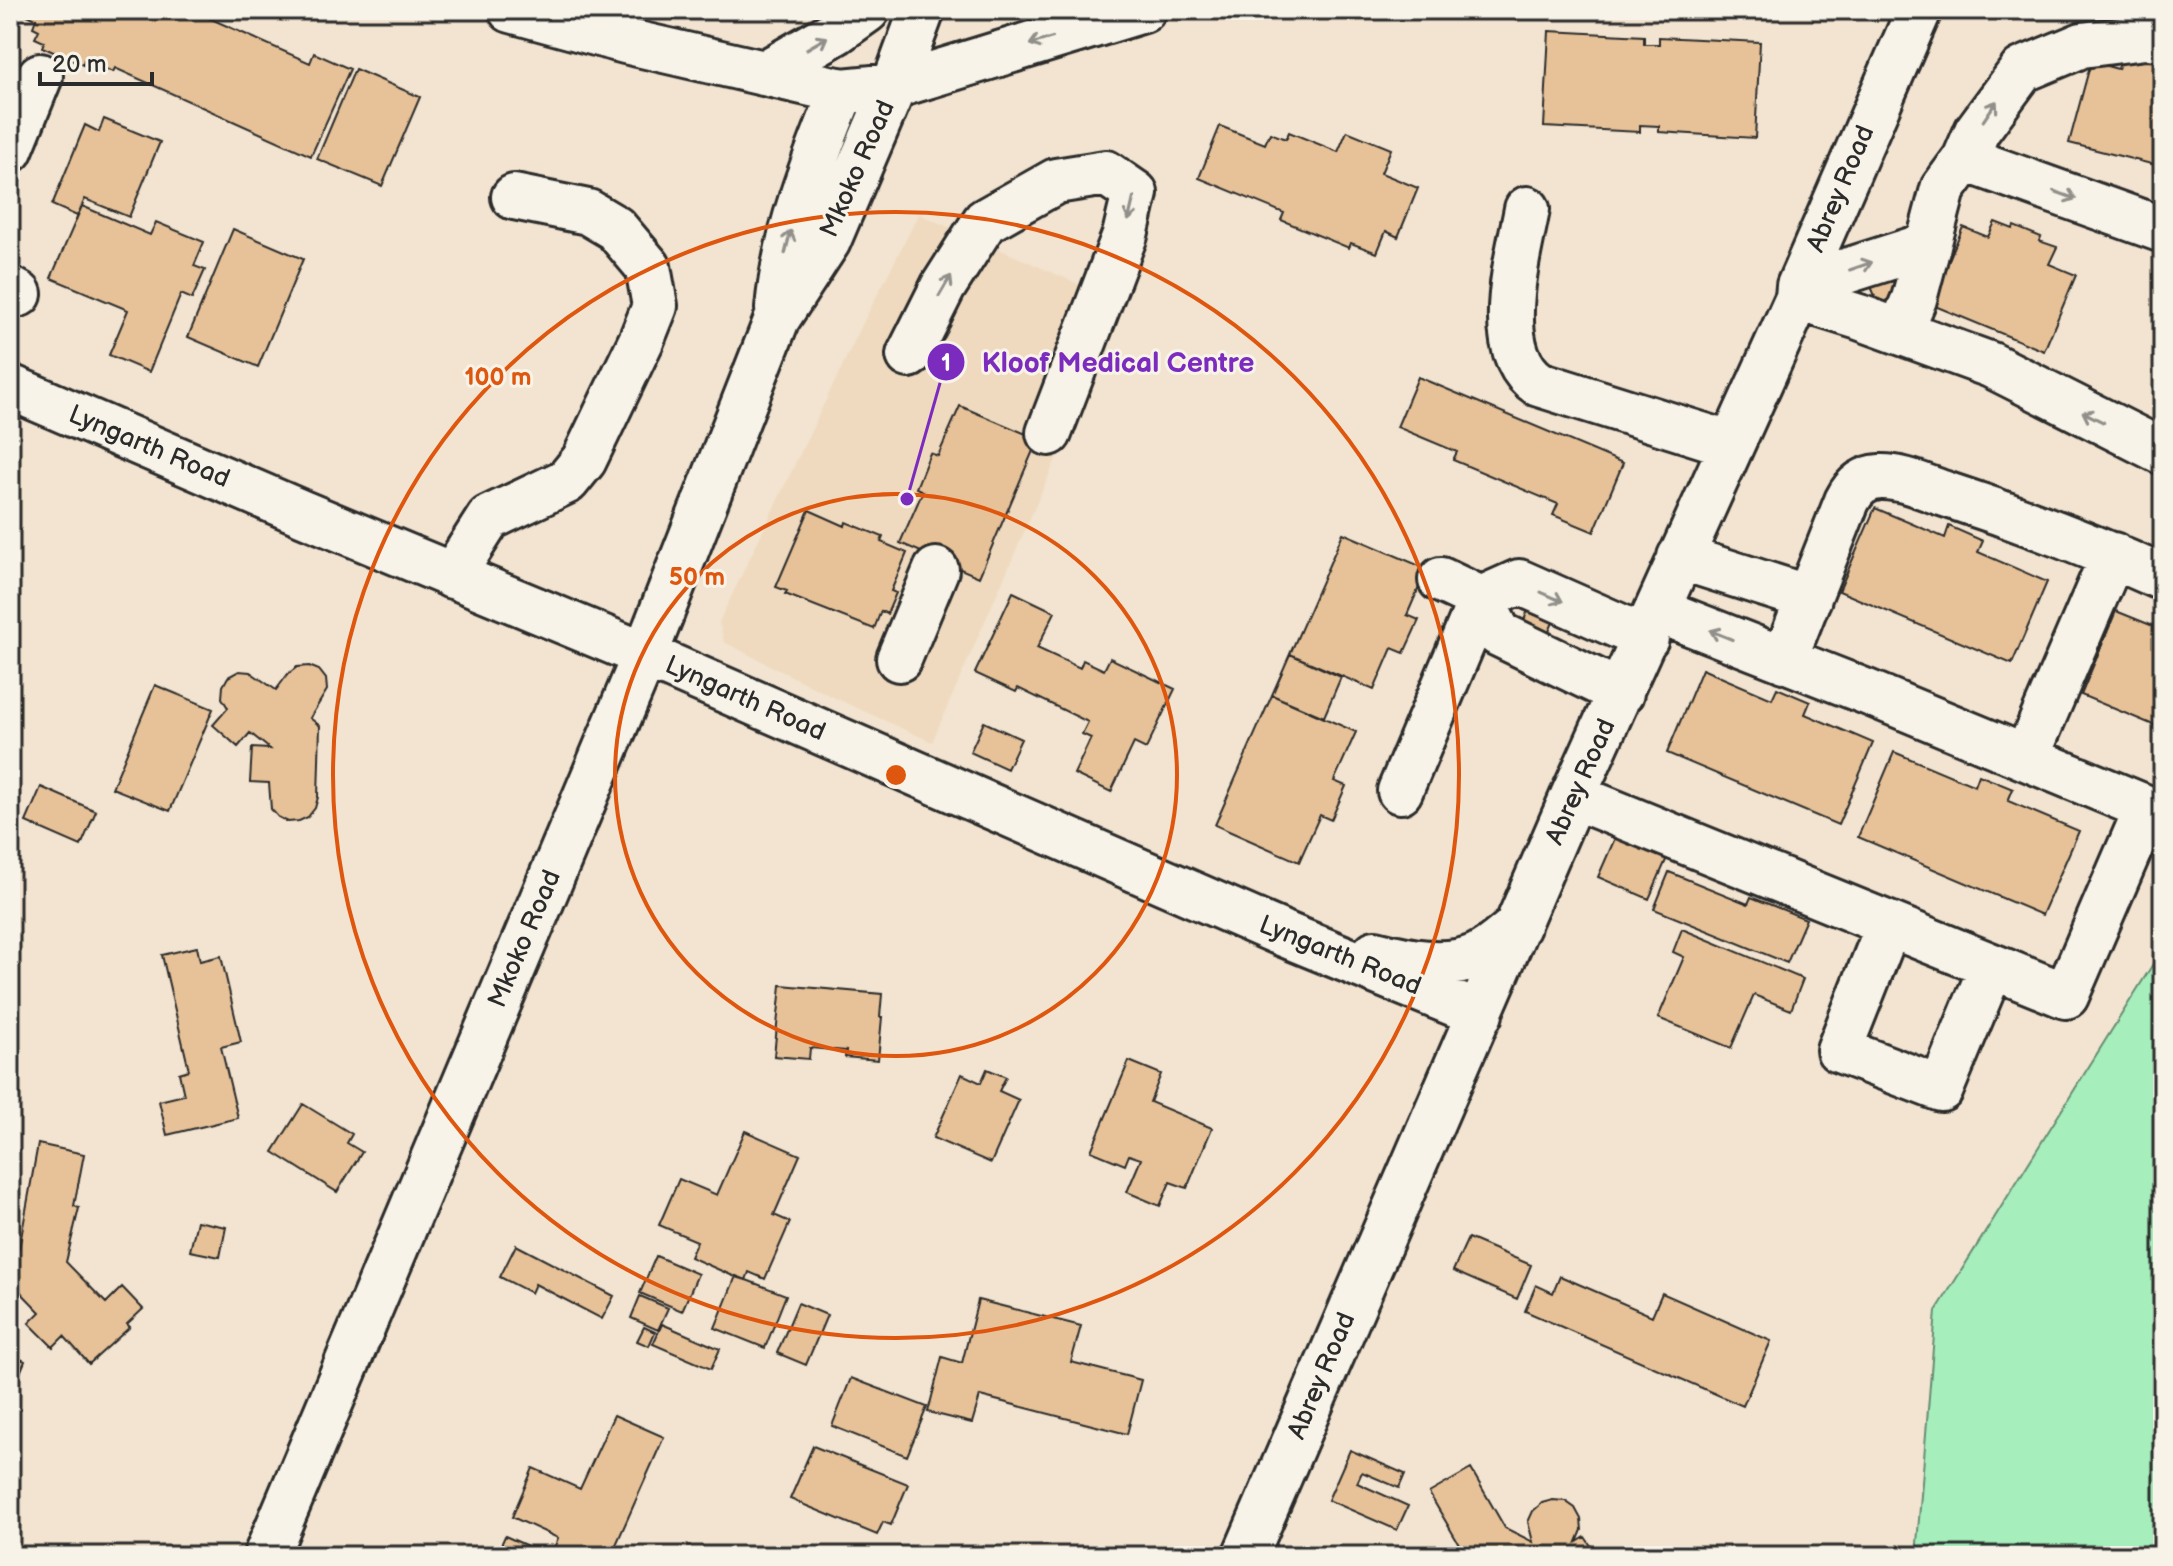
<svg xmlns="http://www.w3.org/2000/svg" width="2173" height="1566" viewBox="0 0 2173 1566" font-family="'Balsamiq Sans',sans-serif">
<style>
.built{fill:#efdabf}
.green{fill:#a6eebc;stroke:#688c74;stroke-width:2}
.building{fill:#e7c298;stroke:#2b2b2b;stroke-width:2}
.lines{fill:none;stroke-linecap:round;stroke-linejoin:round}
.minor-casing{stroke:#2b2b2b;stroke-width:50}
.highway-casing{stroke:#2b2b2b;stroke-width:50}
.minor{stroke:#f7f3e8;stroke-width:44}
.highway{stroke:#f7f3e8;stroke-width:44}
.oneway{stroke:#918f8a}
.ring{fill:none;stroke:#df570e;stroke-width:4}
.labels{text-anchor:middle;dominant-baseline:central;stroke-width:6;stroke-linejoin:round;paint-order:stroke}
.street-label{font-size:26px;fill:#2b2b2b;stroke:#f7f3e8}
.centre{fill:#df570e;stroke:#f7f3e8;stroke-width:4}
.ring-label{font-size:24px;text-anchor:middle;font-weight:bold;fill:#df570e;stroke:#f7f3e8;stroke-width:6;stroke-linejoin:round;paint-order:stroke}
.leader{fill:none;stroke:#7b2cbf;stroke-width:3}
.callout-dot{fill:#7b2cbf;stroke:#f7f3e8;stroke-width:3}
.mark-label{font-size:24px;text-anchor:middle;font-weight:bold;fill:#fff}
.callout-label{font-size:28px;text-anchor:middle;font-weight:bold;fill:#7b2cbf;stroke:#f7f3e8;stroke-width:6;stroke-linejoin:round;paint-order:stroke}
</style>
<rect width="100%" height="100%" fill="#f2e4d0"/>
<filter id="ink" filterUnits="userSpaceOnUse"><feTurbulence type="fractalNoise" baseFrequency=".0125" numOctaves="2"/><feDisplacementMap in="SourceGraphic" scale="16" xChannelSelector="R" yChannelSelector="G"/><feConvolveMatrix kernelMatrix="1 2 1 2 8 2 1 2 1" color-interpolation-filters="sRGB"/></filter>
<g filter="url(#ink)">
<path class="built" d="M919,214L1124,304L932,742L833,697L724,642L719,622L864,321Z"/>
<path class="green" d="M2163,948V1556H1916L1936,1311Z"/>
<path class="building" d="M17,10H191L310,63L314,53L350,69L311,156L115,68L113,72L84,60L83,65L42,47L44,42L35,38L39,30L33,27L36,19Z
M1549,31L1644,36V44H1659V37L1760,42L1755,138L1659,132V126L1640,125V132L1544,127Z
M2123,52L2163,63V167L2069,143L2091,62L2118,69Z
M355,69L420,97L382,186L317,159Z
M104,119L160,142L129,217L85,199L77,216L52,205L85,125L99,132Z
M1220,126L1265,144L1270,133L1286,139L1289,132L1338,152L1347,131L1391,149L1381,173L1418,188L1398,237L1386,231L1377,253L1351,243L1349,248L1281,220L1284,213L1199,178Z
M82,206L150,235L156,222L204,242L194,266L205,270L192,299L181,294L149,372L109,355L128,310L51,278Z
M1995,222L2013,229L2014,226L2041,237L2039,241L2057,247L2049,264L2076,275L2044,351L1930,304L1963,227L1988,237Z
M233,229L303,259L258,367L188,337Z
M1892,270L1905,302L1881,311L1868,279Z
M2163,356V396L2154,394Z
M1418,377L1623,463L1594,532L1553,515L1558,504L1453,460L1457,452L1397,427Z
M960,406L1038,439L979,577L900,543L923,491L916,488L930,453L938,456Z
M1875,508L1945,538L1949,526L1983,541L1978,552L2047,582L2012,664L1839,591Z
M809,510L845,526L846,522L883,537L881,542L907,553L891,591L896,593L887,614L881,611L874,629L785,594L787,591L776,587Z
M1343,533L1427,569L1407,615L1419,620L1404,653L1392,648L1374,690L1290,654Z
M1013,592L1055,612L1037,648L1080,668L1083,660L1104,670L1110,658L1175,689L1146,749L1134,743L1111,792L1074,774L1091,738L1082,734L1088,722L1018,688L1016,692L975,673Z
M1532,601L1558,611L1544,643L1519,632Z
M2116,611L2163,630V729L2081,695Z
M1290,654L1341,677L1324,717L1272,695Z
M309,666L319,670L326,679L327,690L310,718L320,726L318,797L315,808L308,817L299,821L288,822L278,817L271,809L269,783L250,782L252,748L270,749L250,733L238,747L213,725L228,708L222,698L223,686L228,677L239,671L250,672L276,690L288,674L297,667Z
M1702,669L1772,699L1777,688L1810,702L1805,714L1873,743L1838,825L1667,753Z
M155,685L213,709L170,811L112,788Z
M1272,695L1356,732L1334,781L1346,786L1331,820L1320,815L1299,862L1215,825Z
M984,722L1021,739L1007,769L970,752Z
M1894,752L1975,786L1979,775L2013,789L2008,801L2079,831L2042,915L1858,837Z
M41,787L96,811L81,846L26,822Z
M1619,829L1670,851L1649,899L1598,877Z
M1669,872L1748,904L1751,897L1806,919L1787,963L1654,909Z
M1682,929L1803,979L1791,1010L1754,995L1731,1048L1658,1018L1684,957L1673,952Z
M197,947L200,961L221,956L241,1042L221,1047L238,1118L167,1135L159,1101L184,1095L179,1073L189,1070L162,955Z
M781,985L882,994L880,1017H882L878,1060L845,1057L846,1051L810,1048L809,1059L774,1056Z
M1129,1061L1161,1074L1150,1102L1212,1128L1187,1188L1170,1182L1160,1206L1127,1192L1141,1159L1129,1155L1125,1165L1091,1151Z
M987,1069L1006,1077L999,1091L1019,1100L991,1163L933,1138L962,1074L981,1083Z
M303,1104L352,1134L347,1143L362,1152L337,1192L273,1152Z
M745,1131L800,1155L774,1215L790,1222L765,1279L749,1272L746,1280L733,1276L690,1257L697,1241L659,1225L679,1179L717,1195Z
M38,1144L84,1154L74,1206L79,1208L66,1262L106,1303L122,1287L143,1309L127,1324L130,1327L89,1364L64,1336L53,1347L29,1323L40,1312L10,1281V1247L19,1249Z
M197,1221L226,1227L220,1257L190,1251Z
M1468,1238L1531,1265L1517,1299L1453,1271Z
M516,1245L614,1296L602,1319L535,1284L531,1293L500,1277Z
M656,1256L698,1274L682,1311L640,1293Z
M736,1276L786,1295L765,1348L715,1328Z
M1560,1276L1652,1316L1662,1293L1771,1341L1743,1406L1525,1311L1536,1285L1553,1293Z
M640,1296L668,1308L658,1330L631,1318Z
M978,1300L1081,1326L1071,1362L1141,1380L1127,1434L980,1396L972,1423L928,1412L942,1357L962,1363Z
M798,1303L827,1315L806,1365L777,1353Z
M662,1324L720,1349L711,1369L653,1344Z
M644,1327L655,1332L649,1346L637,1341Z
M10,1354L25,1361L10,1397Z
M851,1378L927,1407L907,1456L832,1426Z
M614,1415L664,1437L611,1556H551L558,1538L512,1517L533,1468L580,1489Z
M813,1446L908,1484L891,1525L883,1522L877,1535L790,1499Z
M1350,1450L1405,1474L1399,1488L1362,1472L1357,1483L1408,1506L1397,1530L1328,1500Z
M1471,1469L1505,1528L1533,1542L1528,1522L1533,1511L1542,1503L1553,1500L1565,1501L1575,1508L1581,1519L1582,1530L1577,1542L1585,1537L1598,1556H1466L1429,1493Z
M505,1536L550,1556H496Z"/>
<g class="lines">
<defs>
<path id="minor" d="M511,10L625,41L842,91L894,86
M765,73L836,32L867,10
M10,150L40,76
M1965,159L2163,230
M1527,209C1518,258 1490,352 1539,384L1730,444
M10,289L19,294
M1798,298L1859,317L1991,365L2163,452
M1798,298L1843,272L1928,245
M778,309C785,232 813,163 842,91
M1900,332L1914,299L1943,189L1965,159L1977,131L2022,70L2082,45L2145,37L2163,38
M909,355L943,287L985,221L1056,181L1106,173L1135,193L1125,235L1049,433
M10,387L302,513L645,655L1279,932L1480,1014
M1680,557L1809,598
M452,576L489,518L567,481L584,460L641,341L655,306L648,267L615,228L588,212L514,197
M1441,580L1481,599L1499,634L1621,693
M899,659L936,570
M1784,660L1847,501C1854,487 1864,478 1880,477C1901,476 1924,487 1945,494C2019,518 2092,546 2163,578
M2026,758L2113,555
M1400,791L1481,599L1519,582L1646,638
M1573,796L2066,996L2147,808L1867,692L1657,610
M1889,924L1839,1050L1941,1089L1992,966
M1375,953C1406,961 1446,970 1477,956C1492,949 1505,936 1518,926
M266,1556L645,655L777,319L828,241L894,86L922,10
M1245,1556L1573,796L1798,298L1799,286L1919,10"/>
<path id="highway" d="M894,86L1143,10"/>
</defs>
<use href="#minor" class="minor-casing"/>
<use href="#highway" class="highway-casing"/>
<use href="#minor" class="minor"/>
<use href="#highway" class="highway"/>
</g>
<defs><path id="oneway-shaft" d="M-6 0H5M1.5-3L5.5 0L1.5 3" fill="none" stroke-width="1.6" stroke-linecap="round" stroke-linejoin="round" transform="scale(2)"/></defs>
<g class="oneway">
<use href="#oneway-shaft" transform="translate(1041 41) rotate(163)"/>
<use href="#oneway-shaft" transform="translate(817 43) rotate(-30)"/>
<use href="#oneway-shaft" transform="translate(1990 111) rotate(-56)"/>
<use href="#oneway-shaft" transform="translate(2065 195) rotate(20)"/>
<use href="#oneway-shaft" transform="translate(1131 209) rotate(103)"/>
<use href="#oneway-shaft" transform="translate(788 242) rotate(-76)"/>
<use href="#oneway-shaft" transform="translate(1861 266) rotate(-19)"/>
<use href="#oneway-shaft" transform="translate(945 286) rotate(-60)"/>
<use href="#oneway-shaft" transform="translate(2093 417) rotate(-153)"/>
<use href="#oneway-shaft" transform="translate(1552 597) rotate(24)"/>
<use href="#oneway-shaft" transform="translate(1721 635) rotate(-158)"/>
</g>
</g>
<g class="ring">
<circle cx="896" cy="775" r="281"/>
<circle cx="896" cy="775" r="563"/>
</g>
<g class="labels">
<g class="street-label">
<text transform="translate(858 169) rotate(-66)">Mkoko Road</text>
<text transform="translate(1841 189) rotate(-67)">Abrey Road</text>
<text transform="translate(149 447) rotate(23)">Lyngarth Road</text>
<text transform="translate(745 699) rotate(24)">Lyngarth Road</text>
<text transform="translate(1581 782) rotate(-66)">Abrey Road</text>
<text transform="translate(525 939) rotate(-67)">Mkoko Road</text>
<text transform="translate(1340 956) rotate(22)">Lyngarth Road</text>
<text transform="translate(1322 1376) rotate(-67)">Abrey Road</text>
</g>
</g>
<circle cx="896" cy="775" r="12" class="centre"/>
<g class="ring-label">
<text x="498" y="385">100 m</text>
<text x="697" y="585">50 m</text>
</g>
<path class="leader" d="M907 499L946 362"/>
<g class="callout-dot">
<circle cx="907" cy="499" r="8"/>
<circle cx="946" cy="362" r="20"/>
</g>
<g class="mark-label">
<text x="946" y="371">1</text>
</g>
<g class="callout-label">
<text x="1118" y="372">Kloof Medical Centre</text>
</g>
<rect width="2173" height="1566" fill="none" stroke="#f7f3e8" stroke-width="40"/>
<rect x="20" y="20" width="2133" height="1526" fill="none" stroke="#2b2b2b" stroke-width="3" filter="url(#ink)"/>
<path d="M40 72v12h112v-12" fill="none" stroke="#2b2b2b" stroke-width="4"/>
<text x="52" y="72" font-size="24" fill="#2b2b2b" stroke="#f7f3e8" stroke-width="6" paint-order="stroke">20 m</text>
</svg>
